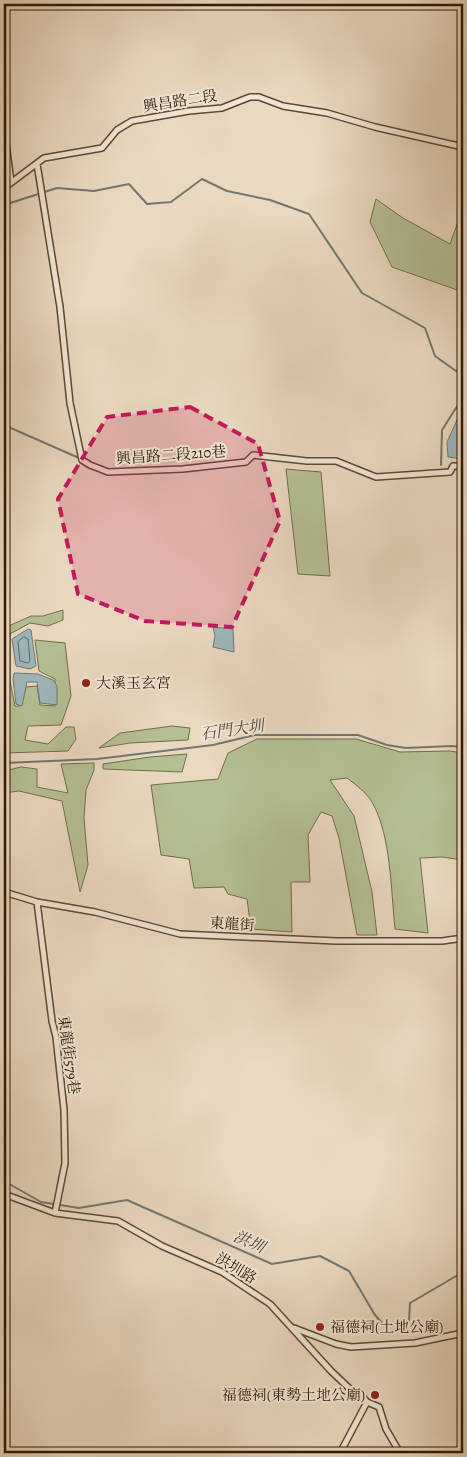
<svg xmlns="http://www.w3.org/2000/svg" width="467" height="1457" viewBox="0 0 467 1457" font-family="Alegreya,'Noto Serif TC',serif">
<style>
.green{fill:#b4c094;stroke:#726c4a}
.water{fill:#9db7be;stroke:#717872}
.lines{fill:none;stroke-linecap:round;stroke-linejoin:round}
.shore{stroke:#66685f;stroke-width:1}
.stream{stroke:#717872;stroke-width:2}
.street-casing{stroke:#5e4930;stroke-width:8}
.street{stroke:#f1e6d7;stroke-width:5}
.marked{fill:#c2185b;fill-opacity:0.2;stroke:#c2185b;stroke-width:4;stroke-dasharray:10 6;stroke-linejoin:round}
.poi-dot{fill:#8f2418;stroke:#f1e6d7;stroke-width:2}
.labels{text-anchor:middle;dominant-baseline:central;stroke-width:4;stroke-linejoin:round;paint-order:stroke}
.street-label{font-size:15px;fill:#2f1900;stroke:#f1e6d7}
.poi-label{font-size:15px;fill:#2f1900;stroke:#f1e6d7;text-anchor:start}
.water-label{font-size:16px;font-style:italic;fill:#504839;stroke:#f1e6d7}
</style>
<rect width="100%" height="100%" fill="#ead9c1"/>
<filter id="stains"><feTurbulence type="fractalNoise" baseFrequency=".004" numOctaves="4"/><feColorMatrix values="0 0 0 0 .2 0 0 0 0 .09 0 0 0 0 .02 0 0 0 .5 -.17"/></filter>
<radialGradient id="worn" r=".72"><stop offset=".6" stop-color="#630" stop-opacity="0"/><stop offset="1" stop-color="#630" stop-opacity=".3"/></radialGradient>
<path class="green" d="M376,199L403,218L450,244L463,208V292L392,267L370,222Z
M286,469L321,472L330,576L298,574Z
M63,610V620L48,626L30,623L10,634V681L15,706H20L26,687L37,686L40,705L55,706V679L39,671L35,640L65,643L71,696L61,725L28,726L25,740L48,744L66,727H74L76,739L68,751L4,753V628L31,616H43Z
M172,726L190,728L188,740L130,743L99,748L120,733Z
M257,739H356L400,752L450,751L463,753V860L442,857L420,858L428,933L395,929C391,891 391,835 372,802C366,792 356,785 347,778L330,780L354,816L372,892L377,935H357L339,838L332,816L321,812L308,835L310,882H291L292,932L251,929L247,899L228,894L224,887L194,888L189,859L161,855L151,785L218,779L228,753Z
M187,754L182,772L103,769V764L150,757Z
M94,763V770L86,790L84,818L88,865L80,892L62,801L19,791L4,793V771L21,767L37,769V787L68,793L61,764Z"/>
<path class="water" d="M463,407V459L448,457L447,442Z
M213,627L233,629L234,652L213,647L215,636Z
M28,629L31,630L36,666L30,669L16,666L12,639Z
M14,673L38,674L53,680L57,686V705L40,703L37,682H27L22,706L16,704L13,679Z"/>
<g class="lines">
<path class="shore" d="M24,637L28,639L30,661L28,663L20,661L18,642Z"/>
<path class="stream" d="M4,205L57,188L94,191L129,184L147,204L171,202L202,179L227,191L270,200L309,214L362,293L425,328L435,356L463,376
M4,425L79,458
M441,465L442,430L463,397
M4,763L97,759L213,745L255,735H358L387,745L406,748L451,746L463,747
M4,1181L41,1202L79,1208L127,1200L272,1264L320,1256L349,1271L375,1315L390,1332L405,1330L409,1321L410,1303L463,1272"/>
<defs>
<path id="street" d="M4,128L11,182
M37,164L60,307L70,403L82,460L90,465L108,472L183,469L246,462L253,455L307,461H336L376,477L450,472L453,466H463
M4,188L44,158L102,148L117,130L132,121L189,111L222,108L250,97H259L283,106L327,113L375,127L463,147
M4,892L37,902L95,912L180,934L336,941H442L463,938
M37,902L52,1021L56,1037L64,1110L65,1163L55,1213
M4,1194L55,1213L118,1221L162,1246L222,1272L270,1304L331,1371L350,1389L360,1394L367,1402L340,1453
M294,1328L336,1344L351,1347L415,1343L463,1333
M367,1402L379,1407L386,1429L400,1453"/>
</defs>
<use href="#street" class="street-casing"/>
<use href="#street" class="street"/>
</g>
<path class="marked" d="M190,407L258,444L280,521L232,627L145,621L78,594L58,499L107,417Z"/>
<g class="poi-dot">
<circle cx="86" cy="683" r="5"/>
<circle cx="320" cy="1327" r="5"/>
<circle cx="375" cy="1395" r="5"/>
</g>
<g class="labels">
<g class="street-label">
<text transform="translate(180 101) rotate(-9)">興昌路二段</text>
<text transform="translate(171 455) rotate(-4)">興昌路二段210巷</text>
<text transform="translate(232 924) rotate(3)">東龍街</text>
<text transform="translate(69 1055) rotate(82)">東龍街579巷</text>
<text transform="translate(236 1268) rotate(31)">洪圳路</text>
</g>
<g class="poi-label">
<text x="96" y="683">大溪玉玄宮</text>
<text x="330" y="1327">福德祠(土地公廟)</text>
<text x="365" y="1395" text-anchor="end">福德祠(東勢土地公廟)</text>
</g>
<g class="water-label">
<text transform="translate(232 730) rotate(-8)">石門大圳</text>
<text transform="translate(249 1242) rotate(24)">洪圳</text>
</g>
</g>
<rect width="467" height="1457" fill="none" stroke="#ead9c1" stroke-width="20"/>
<rect x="5" y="5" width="457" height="1447" fill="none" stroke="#2f1900" stroke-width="2.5"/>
<rect x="10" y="10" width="447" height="1437" fill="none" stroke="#2f1900"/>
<rect width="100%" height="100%" filter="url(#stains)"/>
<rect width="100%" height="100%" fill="url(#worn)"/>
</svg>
